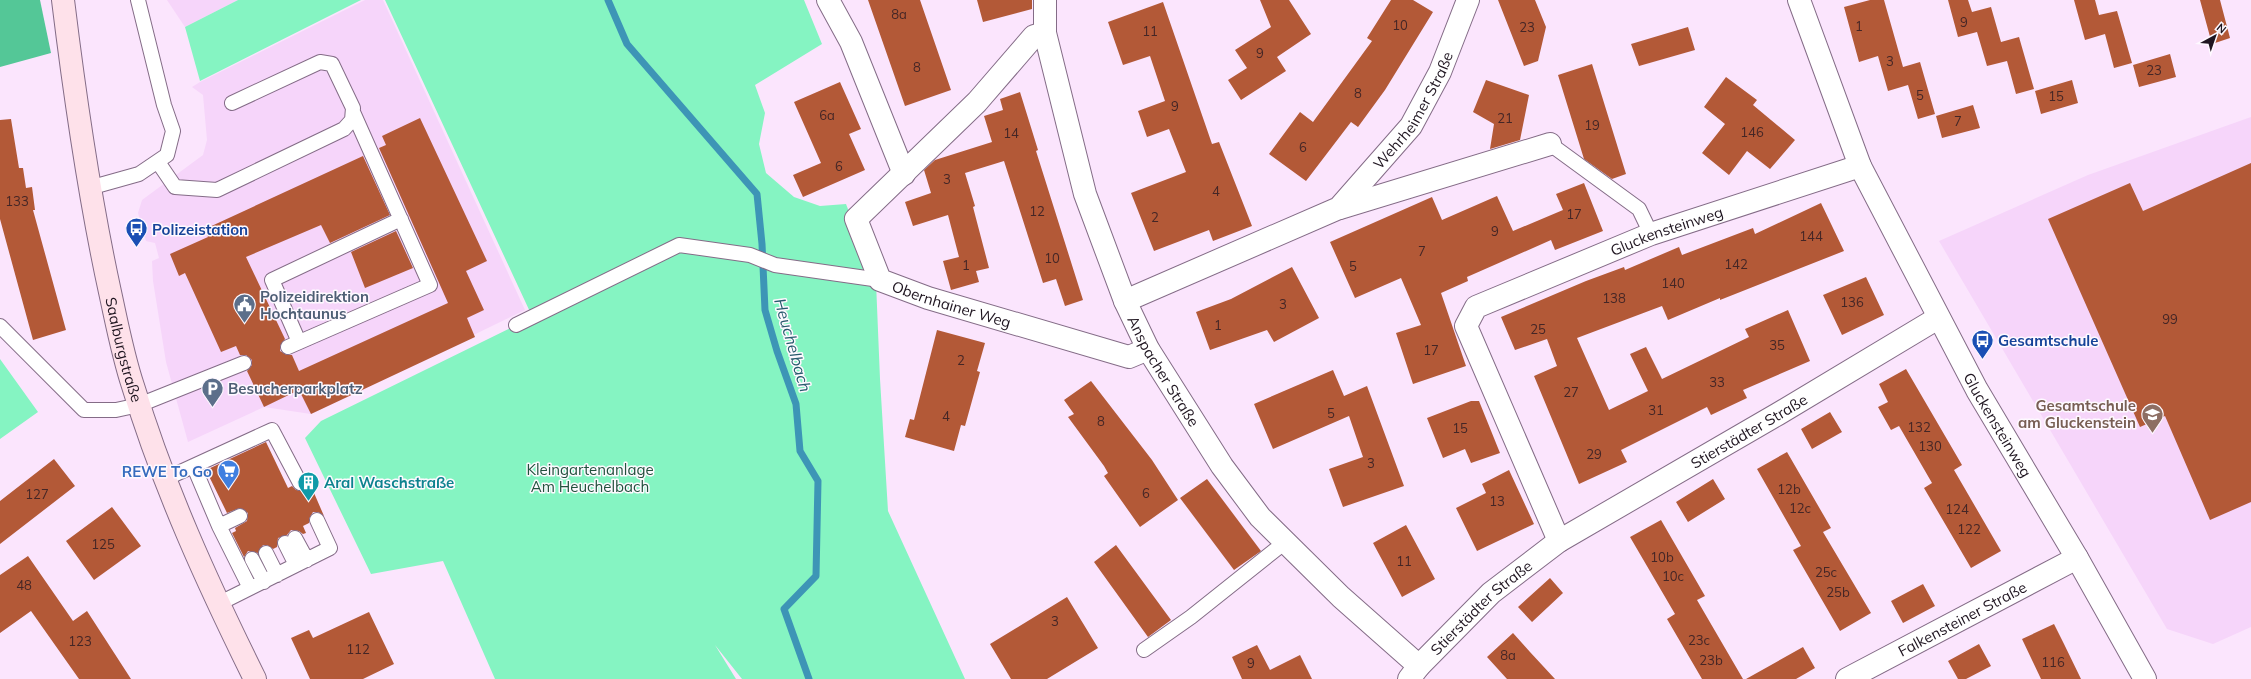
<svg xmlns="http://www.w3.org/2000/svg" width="2251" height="679" viewBox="0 0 2251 679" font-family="Mulish,sans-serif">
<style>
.built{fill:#f6d5fa}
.green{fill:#85f4c2}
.forest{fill:#54c797}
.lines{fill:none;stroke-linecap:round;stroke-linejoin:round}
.stream{stroke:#3d95b6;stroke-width:7}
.building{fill:#b35937}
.lane-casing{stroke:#846c87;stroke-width:16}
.street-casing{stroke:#846c87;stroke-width:24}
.secondary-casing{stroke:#846c87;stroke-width:24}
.lane{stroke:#fff;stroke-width:14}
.street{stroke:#fff;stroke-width:22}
.secondary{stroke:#fee1ea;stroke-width:22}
.labels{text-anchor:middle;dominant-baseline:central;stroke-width:3;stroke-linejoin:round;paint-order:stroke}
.number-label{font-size:13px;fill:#442626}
.street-label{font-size:15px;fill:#1f1520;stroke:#fef9ff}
.transit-label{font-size:15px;font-weight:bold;fill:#164399;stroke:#fef9ff;text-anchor:start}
.service-label{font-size:15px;font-weight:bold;fill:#4e5e75;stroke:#fef9ff;text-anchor:start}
.education-label{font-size:15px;font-weight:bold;fill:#785e54;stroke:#fef9ff;text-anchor:end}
.park-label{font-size:15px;fill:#22513d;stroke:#fef9ff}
.shop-label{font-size:15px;font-weight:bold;fill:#366cbe;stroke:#fef9ff;text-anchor:end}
.culture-label{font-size:15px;font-weight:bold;fill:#0d838f;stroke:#fef9ff;text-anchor:start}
.water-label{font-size:16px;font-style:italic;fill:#265a6c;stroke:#fef9ff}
</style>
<rect width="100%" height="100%" fill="#fbe5fd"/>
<path class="built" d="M167,0H238L185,27Z
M365,0H383L525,310L311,414L264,407L188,442L166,362L153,281L152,261L159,258L155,243L146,241L138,213L142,200L203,155L207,140L203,95L192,87L200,82Z
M2251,117V627L2213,644L2167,629L1939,241L2088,175Z"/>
<path class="green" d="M238,0H361L200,81L185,27Z
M385,0H804L822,44L755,85L765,113L759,144L766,173L794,197L820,206L846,204L876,282L880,379L888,511L965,679H742L715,645L736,679H495L443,561L371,574L305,438L321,421L523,322L531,314Z
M0,359L38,412L0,439Z"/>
<path class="forest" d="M0,0H40L51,53L0,67Z"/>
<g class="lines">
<path class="stream" d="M608,0L627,44L757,194L762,244L765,310L777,351L796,404L800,451L818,481L816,576L784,609L809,679"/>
</g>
<path class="building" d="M868,0H920L951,90L905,106Z
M977,0H1032V9L983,22Z
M1260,0H1289L1311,34L1277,57L1286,71L1241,100L1228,80L1247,68L1235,50L1271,27Z
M1391,0H1413L1433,12L1385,90L1358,127L1351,122L1306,181L1269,154L1300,112L1313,122L1372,41L1367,38Z
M1498,0H1535L1546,27L1538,61L1524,66Z
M1870,0H1884L1903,67L1920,62L1935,114L1918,119L1908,85L1888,91L1878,56L1859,62L1844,7Z
M1948,0H1968L1972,12L1991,7L2001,42L2019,37L2034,89L2016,94L2007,61L1987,66L1977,32L1958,37Z
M2074,0H2095L2099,15L2117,11L2132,63L2114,68L2105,34L2085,40Z
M2200,0H2220L2230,38L2212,44Z
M1163,2L1212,144L1219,142L1252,226L1213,241L1209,230L1154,251L1131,193L1186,172L1169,129L1147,137L1138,111L1165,101L1150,56L1123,65L1108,22Z
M1688,27L1695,50L1639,66L1631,44Z
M2170,54L2176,77L2139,87L2133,65Z
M1592,64L1626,174L1612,179L1584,159L1558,75Z
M1726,77L1757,100L1753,105L1795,140L1770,169L1747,151L1729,175L1702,153L1725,124L1704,107Z
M1486,80L1529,95L1520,140L1490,149L1494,124L1473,112Z
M2072,80L2078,103L2041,114L2035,91Z
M840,82L861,129L849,134L865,170L803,197L793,175L821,163L794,102Z
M1020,92L1038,150L1036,151L1083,300L1065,306L1056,279L1043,283L1004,161L965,173L975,206L973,207L989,268L976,271L979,282L951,290L943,261L959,257L948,215L913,226L905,202L931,193L924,170L935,160L992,142L984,116L1003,110L1000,99Z
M1973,105L1980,128L1942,138L1936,116Z
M420,118L487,261L466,271L484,310L467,318L475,337L311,414L299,390L264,407L247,371L252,365V360L246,355H240L236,346L221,352L185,273L179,276L170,254L208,237L205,229L363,156L390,215L330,243L321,225L246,257L285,339L280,346V351L287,355H292L299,371L448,303L379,148L386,145L382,136Z
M11,119L19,168H23L26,188L32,187L35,210H33L66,330L33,340L0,219V120Z
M2251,163V502L2210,520L2165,416L2140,427L2048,219L2130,183L2143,211Z
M1584,183L1603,231L1555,250L1551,240L1467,277L1468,281L1441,293L1466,366L1413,384L1396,333L1421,325L1401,278L1355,298L1330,242L1432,197L1442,220L1497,196L1513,231L1563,210L1556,194Z
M1821,203L1844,251L1720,300V298L1668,320L1662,306L1577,338L1609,410L1648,391L1630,354L1646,347L1662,379L1749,337L1745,329L1788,310L1810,361L1743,390L1747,398L1711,415L1707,407L1621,450L1627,462L1579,484L1534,376L1557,366L1547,339L1515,350L1501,317L1586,281L1624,267L1625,270L1679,247L1682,255L1753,228L1755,234Z
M396,231L413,268L365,288L351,252Z
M1292,267L1319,318L1274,342L1267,330L1210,350L1196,312L1231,299Z
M1866,277L1884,315L1842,335L1823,295Z
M937,330L985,343L977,371L980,372L965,426L961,425L954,451L905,437L910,419L914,420Z
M1906,369L1962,465L1954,470L2001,551L1971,568L1924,488L1932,483L1899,426L1891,430L1878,407L1888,402L1879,384Z
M1333,370L1344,396L1367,386L1404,486L1343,507L1329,469L1363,457L1349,416L1273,449L1254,404Z
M1091,381L1152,460L1178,500L1140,527L1104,476L1108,473L1104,466L1068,417L1074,414L1064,400Z
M1471,401H1479L1500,453L1471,463L1465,449L1443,458L1427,418Z
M1830,412L1842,432L1812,449L1801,429Z
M266,442L288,488L292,486L296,490L304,491L307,487L308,479L324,516L318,512H313L309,519V523L303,526L306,533L303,534L299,531L291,530L287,535L278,538L277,547L273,549L267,545H263L258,553L248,551L244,557L232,533L236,531L235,528L247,521L248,513L240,508L227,513L206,470Z
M1787,452L1831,528L1823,532L1871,613L1840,631L1793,550L1801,546L1757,469Z
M54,459L75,486L0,544V501Z
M1509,470L1534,524L1477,551L1456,508L1486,493L1482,484Z
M1207,479L1261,551L1234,570L1180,498Z
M1713,479L1725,499L1688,522L1676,502Z
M112,507L141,546L94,580L66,541Z
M1661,520L1705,596L1697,600L1743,679H1702L1667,619L1675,614L1630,537Z
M1406,525L1435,579L1402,597L1373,543Z
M1116,545L1171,620L1148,637L1094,562Z
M28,556L73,621L87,611L131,679H79L31,611L0,633V575Z
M1550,578L1563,593L1532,622L1518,607Z
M1923,584L1935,606L1903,623L1891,601Z
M1067,597L1098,648L1047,679H1011L990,644Z
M369,612L394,664L363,679H310L291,638L309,630L313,638Z
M2054,624L2064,644L2081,679H2041L2022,639Z
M1513,633L1530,652L1555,679H1507L1487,657Z
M1979,644L1991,666L1966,679H1958L1948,661Z
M1257,645L1270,670L1300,655L1312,679H1242L1232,657Z
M1803,647L1815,668L1796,679H1746Z"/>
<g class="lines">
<defs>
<path id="lane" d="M1550,144L1639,209L1651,234
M158,162L175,187L217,190L344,129L352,120L353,108L332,64L320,62L232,103
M89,188L139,174L167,155L173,131L164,105L138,0
M516,325L679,245L750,255L775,265L880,280
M0,326L84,410H116L139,405L244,363
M299,342L272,280L401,219
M288,347L430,285L353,112
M194,467L219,526L240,516
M165,479L272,430L300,483
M219,526L250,588
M295,538L307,560
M285,543L296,565
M266,553L277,575
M252,559L264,582
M218,604L330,548L317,520
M1144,650L1191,617L1284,543"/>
<g id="street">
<path d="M828,0L851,42L904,174"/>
<path id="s1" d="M1045,0V33L1085,194L1125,301L1148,349L1222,466L1260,517L1341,597L1419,666"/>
<path id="s2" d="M1799,0L1860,166L1977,390L2077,558L2145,679"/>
<path id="s3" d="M1045,33L1034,36L977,102L856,219L880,280L928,298L1129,357L1148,349"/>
<path d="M1340,208L1550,144"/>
<path id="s4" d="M1125,301L1339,208L1411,126L1440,72L1468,0"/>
<path id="s5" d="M1559,541L1466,326L1476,307L1651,234L1860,166"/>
<path id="s6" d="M1409,679L1419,666L1491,593L1559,541L1778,414L1938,318"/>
<path id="s7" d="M1847,679L2077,558"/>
</g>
<g id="secondary">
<path id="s8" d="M63,0C75,98 89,196 110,292C117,324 123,356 133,386C164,488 208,584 255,679"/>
</g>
</defs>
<use href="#lane" class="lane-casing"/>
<use href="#street" class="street-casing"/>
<use href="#secondary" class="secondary-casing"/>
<use href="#lane" class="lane"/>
<use href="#street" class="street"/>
<use href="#secondary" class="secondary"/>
</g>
<defs>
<symbol id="bus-pin" viewBox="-11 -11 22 30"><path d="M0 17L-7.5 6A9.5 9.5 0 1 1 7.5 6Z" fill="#1a4fb4" stroke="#fef9ff"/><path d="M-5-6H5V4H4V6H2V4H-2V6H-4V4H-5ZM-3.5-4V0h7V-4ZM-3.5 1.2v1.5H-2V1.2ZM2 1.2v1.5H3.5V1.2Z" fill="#fff"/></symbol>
<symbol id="civic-pin" viewBox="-11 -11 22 30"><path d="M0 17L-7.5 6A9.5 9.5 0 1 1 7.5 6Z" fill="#5c6f8a" stroke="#fef9ff"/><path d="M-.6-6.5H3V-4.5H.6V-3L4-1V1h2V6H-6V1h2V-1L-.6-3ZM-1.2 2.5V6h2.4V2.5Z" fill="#fff"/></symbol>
<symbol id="parking-pin" viewBox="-11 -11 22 30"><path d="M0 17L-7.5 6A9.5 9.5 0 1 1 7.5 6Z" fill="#5c6f8a" stroke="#fef9ff"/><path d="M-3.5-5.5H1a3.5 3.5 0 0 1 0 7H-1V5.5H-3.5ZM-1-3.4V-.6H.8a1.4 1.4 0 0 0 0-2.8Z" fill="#fff"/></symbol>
<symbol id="school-pin" viewBox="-11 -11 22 30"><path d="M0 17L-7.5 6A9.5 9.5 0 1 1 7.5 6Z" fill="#8d6e63" stroke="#fef9ff"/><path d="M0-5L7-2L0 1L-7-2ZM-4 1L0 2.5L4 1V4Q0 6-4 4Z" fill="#fff"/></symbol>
<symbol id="supermarket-pin" viewBox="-11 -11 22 30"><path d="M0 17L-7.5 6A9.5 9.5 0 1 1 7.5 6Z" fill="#3f7fe0" stroke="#fef9ff"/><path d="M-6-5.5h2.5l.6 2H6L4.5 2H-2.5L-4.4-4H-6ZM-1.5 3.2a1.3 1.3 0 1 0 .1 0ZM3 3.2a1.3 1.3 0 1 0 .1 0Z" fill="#fff"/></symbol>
<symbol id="building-pin" viewBox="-11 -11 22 30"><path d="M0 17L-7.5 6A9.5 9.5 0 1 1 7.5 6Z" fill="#0f9aa8" stroke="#fef9ff"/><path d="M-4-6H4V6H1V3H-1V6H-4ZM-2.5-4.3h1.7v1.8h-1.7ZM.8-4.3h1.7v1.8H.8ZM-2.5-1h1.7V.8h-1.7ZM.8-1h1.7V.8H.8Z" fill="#fff"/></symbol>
</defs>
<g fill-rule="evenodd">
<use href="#bus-pin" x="124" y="216" width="25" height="34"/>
<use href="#civic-pin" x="232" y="292" width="25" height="34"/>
<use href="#bus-pin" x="1970" y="328" width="25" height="34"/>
<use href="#parking-pin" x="200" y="376" width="25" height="34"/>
<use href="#school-pin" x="2140" y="402" width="25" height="34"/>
<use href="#supermarket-pin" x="216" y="458" width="25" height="34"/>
<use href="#building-pin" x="296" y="470" width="25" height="34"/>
</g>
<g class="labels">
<g class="number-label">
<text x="899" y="14">8a</text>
<text x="1964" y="22">9</text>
<text x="1400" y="25">10</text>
<text x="1859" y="26">1</text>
<text x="1527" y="27">23</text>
<text x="1150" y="31">11</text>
<text x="1260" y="53">9</text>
<text x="1890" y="61">3</text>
<text x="917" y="67">8</text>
<text x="2154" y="70">23</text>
<text x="1358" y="93">8</text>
<text x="1920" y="95">5</text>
<text x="2056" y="96">15</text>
<text x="1175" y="106">9</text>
<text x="827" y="115">6a</text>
<text x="1505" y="118">21</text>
<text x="1958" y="121">7</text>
<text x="1592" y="125">19</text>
<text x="1752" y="132">146</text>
<text x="1011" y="133">14</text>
<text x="1303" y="147">6</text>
<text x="839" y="166">6</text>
<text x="947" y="179">3</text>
<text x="1216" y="191">4</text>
<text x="17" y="201">133</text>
<text x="1037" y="211">12</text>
<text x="1574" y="214">17</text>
<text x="1155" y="217">2</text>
<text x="1495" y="231">9</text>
<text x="1811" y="236">144</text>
<text x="1422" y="251">7</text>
<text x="1052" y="258">10</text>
<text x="1736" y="264">142</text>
<text x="966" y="265">1</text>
<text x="1353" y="266">5</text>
<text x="1673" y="283">140</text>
<text x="1614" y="298">138</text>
<text x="1852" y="302">136</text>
<text x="1283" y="304">3</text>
<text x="2170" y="319">99</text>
<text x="1218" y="325">1</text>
<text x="1538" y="329">25</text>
<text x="1777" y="345">35</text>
<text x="1431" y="350">17</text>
<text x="961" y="360">2</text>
<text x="1717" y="382">33</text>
<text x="1571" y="392">27</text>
<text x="1656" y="410">31</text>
<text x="1331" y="413">5</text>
<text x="946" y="416">4</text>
<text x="1101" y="421">8</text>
<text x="1919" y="427">132</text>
<text x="1460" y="428">15</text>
<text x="1930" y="446">130</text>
<text x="1594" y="454">29</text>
<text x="1371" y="463">3</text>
<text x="1789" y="489">12b</text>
<text x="1146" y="493">6</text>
<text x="37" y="494">127</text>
<text x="1497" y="501">13</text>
<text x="1800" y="508">12c</text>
<text x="1957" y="509">124</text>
<text x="1969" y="529">122</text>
<text x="103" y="544">125</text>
<text x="1662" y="557">10b</text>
<text x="1404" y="561">11</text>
<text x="1826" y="572">25c</text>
<text x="1673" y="576">10c</text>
<text x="24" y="585">48</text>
<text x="1838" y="592">25b</text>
<text x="1055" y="621">3</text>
<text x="1699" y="640">23c</text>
<text x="80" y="641">123</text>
<text x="358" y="649">112</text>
<text x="1508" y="655">8a</text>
<text x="1711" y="660">23b</text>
<text x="2053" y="662">116</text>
<text x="1251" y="663">9</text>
</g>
<g class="street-label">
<text stroke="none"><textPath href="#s4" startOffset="357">Wehrheimer Straße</textPath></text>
<text stroke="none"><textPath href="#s5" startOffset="461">Gluckensteinweg</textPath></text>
<text stroke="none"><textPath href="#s3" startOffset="408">Obernhainer Weg</textPath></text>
<text stroke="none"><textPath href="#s8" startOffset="355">Saalburgstraße</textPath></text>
<text stroke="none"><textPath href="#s1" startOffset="393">Anspacher Straße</textPath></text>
<text stroke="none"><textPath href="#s2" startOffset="470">Gluckensteinweg</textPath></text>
<text stroke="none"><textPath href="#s6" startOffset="424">Stierstädter Straße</textPath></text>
<text stroke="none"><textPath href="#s6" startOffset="102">Stierstädter Straße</textPath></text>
<text stroke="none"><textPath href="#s7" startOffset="130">Falkensteiner Straße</textPath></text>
</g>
<g class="transit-label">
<text x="152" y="229">Polizeistation</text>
<text x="1998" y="340">Gesamtschule</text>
</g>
<g class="service-label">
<text x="260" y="296">Polizeidirektion<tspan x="260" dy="17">Hochtaunus</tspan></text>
<text x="228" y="388">Besucherparkplatz</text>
</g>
<g class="education-label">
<text x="2136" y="405">Gesamtschule<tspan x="2136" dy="17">am Gluckenstein</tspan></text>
</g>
<g class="park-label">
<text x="590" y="469">Kleingartenanlage<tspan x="590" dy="17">Am Heuchelbach</tspan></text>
</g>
<g class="shop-label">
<text x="212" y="471">REWE To Go</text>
</g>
<g class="culture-label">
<text x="324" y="482">Aral Waschstraße</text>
</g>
<g class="water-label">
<text transform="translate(793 345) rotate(74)">Heuchelbach</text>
</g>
</g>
<g transform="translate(2215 36) rotate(40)" stroke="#fef9ff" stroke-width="3" paint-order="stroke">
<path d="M0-3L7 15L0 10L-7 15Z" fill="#1f1520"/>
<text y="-6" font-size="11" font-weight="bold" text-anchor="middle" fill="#1f1520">N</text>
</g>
</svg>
